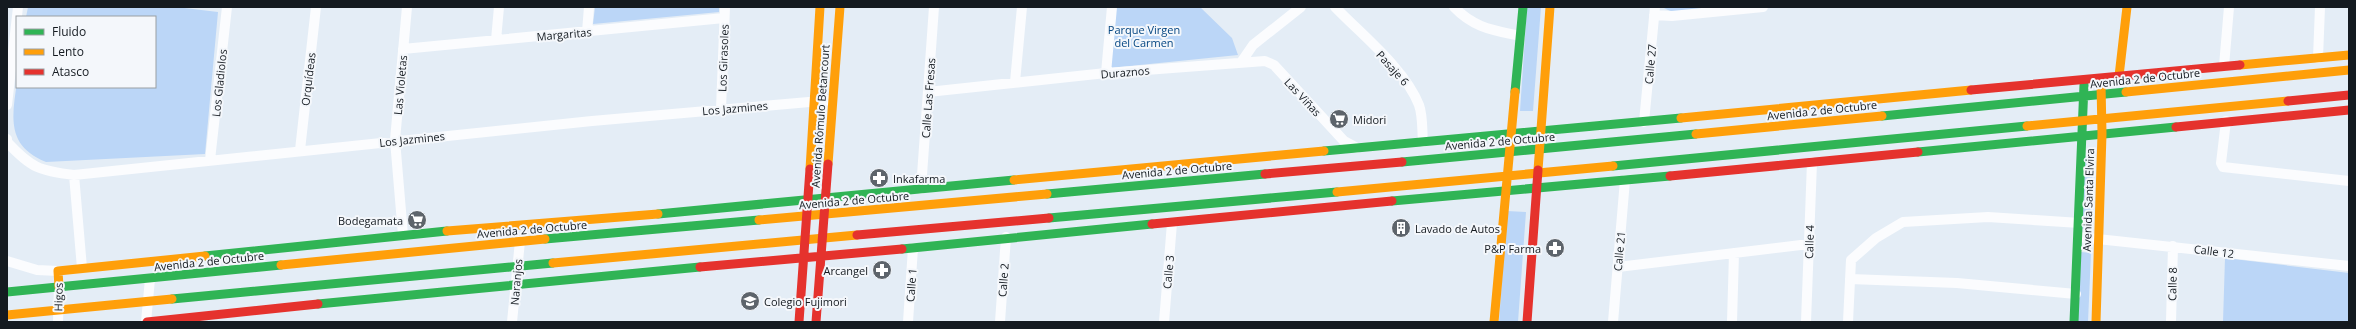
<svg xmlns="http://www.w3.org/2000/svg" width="2356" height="329" viewBox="0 0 2356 329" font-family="'Open Sans',sans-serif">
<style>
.green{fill:#bbd6f7}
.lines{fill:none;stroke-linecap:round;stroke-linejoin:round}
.street{stroke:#fbfcfe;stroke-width:10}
.fast{stroke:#30b455;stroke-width:9}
.slow{stroke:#ff9f0a;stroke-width:9}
.jam{stroke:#e5322d;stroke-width:9}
.labels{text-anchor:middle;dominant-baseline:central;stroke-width:4;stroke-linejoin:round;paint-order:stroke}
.park-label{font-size:11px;fill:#044682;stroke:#f4f7fb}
.street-label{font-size:11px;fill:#141a20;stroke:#f4f7fb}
.poi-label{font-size:11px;fill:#141a20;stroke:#f4f7fb;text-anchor:start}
</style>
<rect width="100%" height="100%" fill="#e4edf6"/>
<path class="green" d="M28,7H176L218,12L205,154L46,162C6,146 12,117 17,82V87H155V17H26Z
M595,7H719V12L593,24Z
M1115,7H1200L1232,38L1238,55L1110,68Z
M1527,7H1541L1533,111H1520Z
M1662,7H1723L1672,12Z
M2085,156L2093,158L2091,228L2082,229Z
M1507,211L1526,212L1518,322H1499Z
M2081,252L2091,253L2088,322H2077Z
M2225,258L2349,273V322H2223Z"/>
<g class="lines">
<path class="street" d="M1335,7C1362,35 1405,69 1419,105C1423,116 1422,131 1423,142
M1454,7C1474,28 1493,30 1520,36
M1654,15L1672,16L1763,7
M587,32L589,7
M496,40L499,7
M403,49L724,18
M2318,58L2320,7
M1242,61L1253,45L1301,7
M2224,66L2229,7
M1106,73L1112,7
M1015,82L1022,7
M928,92L1106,73L1265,61L1274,65L1344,141L1357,148
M7,105L18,7
M721,109L725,7
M2226,121L2221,163L2223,167L2349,181
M1644,122L1655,7
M7,139V142C31,168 40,171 74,175L592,121L832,100
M300,150L316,7
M210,160L227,7
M74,175L82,268
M921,189L934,7
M403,235L395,140L407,7
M2079,237L2349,266
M7,261L37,270L58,271
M1618,267L1809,244
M1850,279L1957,283L2076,294
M58,322L59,287
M146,322L150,279
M512,322L520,241
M908,322L913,248
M1000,322L1006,237
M1164,322L1172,223
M1613,322L1625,180
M1732,322L1734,253
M1806,322L1812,162
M1848,322L1851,260L1876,238L1903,222L1988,217L2080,223
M2171,322L2173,246"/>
<path class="fast" d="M1515,92L1523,7
M1882,116L2126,92
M1324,151L1681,118
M1918,152L2176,127
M1402,162L1696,134
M1613,166L2027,126
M1047,194L1265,174
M1392,201L1670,176
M658,214L1014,180
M1049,218L1337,192
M545,239L759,220
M902,249L1152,224
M205,256L447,231
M7,292L281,265
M172,299L553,263
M318,304L700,267
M2074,322L2084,85"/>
<path class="slow" d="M2240,65L2349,55
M2119,76L2127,7
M2126,92L2349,70
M1681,118L1971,90
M2027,126L2288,101
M1696,134L1882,116
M828,164L840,7
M810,169L820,7
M1538,170L1550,7
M1014,180L1324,151
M1337,192L1613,166
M759,220L1047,194
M447,231L658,214
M553,263L857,235
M281,265L545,239
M59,287L58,271L205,256
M7,315L172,299
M1494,322L1515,92
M2096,322L2102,134L2101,83"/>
<path class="jam" d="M1971,90L2240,65
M2288,101L2349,95
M2176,127L2349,110
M1265,174L1402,162
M1670,176L1918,152
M1152,224L1392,201
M857,235L1049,218
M700,267L902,249
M147,322L318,304
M799,322L810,169
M816,322L828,164
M1527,322L1538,170"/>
</g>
<defs>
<symbol id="supermarket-disc" viewBox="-11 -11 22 22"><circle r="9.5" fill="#5d646b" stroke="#f4f7fb"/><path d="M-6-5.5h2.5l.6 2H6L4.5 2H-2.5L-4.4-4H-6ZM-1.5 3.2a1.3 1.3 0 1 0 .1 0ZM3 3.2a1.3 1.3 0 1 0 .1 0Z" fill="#fff"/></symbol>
<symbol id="pharmacy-disc" viewBox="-11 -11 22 22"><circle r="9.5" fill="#5d646b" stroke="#f4f7fb"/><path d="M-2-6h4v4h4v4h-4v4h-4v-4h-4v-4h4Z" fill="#fff"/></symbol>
<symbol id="building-disc" viewBox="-11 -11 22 22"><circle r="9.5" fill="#5d646b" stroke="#f4f7fb"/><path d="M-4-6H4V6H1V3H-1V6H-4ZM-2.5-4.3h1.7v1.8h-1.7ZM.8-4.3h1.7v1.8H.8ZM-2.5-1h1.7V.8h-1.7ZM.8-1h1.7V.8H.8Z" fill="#fff"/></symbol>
<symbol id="university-disc" viewBox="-11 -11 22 22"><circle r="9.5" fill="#5d646b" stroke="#f4f7fb"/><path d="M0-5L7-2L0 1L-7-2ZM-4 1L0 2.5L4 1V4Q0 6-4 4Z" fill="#fff"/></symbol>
</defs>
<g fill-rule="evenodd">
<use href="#supermarket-disc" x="1328" y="108" width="22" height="22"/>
<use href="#pharmacy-disc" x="868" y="167" width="22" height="22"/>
<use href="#supermarket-disc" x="406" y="209" width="22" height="22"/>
<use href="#building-disc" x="1390" y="217" width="22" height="22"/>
<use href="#pharmacy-disc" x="1544" y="237" width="22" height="22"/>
<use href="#pharmacy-disc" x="871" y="259" width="22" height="22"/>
<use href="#university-disc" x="739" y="290" width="22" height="22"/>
</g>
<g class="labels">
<g class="park-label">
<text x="1144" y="29">Parque Virgen<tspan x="1144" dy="13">del Carmen</tspan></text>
</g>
<g class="street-label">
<text transform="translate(564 34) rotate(-5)">Margaritas</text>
<text transform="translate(723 58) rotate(-88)">Los Girasoles</text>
<text transform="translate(1650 64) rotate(-85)">Calle 27</text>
<text transform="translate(1393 68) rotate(48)">Pasaje 6</text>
<text transform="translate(1125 72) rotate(-5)">Duraznos</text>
<text transform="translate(2145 78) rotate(-6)">Avenida 2 de Octubre</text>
<text transform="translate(308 79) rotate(-83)">Orquídeas</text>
<text transform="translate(219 83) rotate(-84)">Los Gladiolos</text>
<text transform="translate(400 85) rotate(-85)">Las Violetas</text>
<text transform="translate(1303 97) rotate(47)">Las Viñas</text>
<text transform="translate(928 98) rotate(-86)">Calle Las Fresas</text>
<text transform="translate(735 108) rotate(-5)">Los Jazmines</text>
<text transform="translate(1822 110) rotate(-6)">Avenida 2 de Octubre</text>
<text transform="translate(820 116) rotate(-86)">Avenida Rómulo Betancourt</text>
<text transform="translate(412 139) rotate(-6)">Los Jazmines</text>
<text transform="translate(1500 141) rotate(-5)">Avenida 2 de Octubre</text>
<text transform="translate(1177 170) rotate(-5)">Avenida 2 de Octubre</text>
<text transform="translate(854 200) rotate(-5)">Avenida 2 de Octubre</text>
<text transform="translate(2088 200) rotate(-88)">Avenida Santa Elvira</text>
<text transform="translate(532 229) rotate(-5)">Avenida 2 de Octubre</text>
<text transform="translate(1809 242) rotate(-88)">Calle 4</text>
<text transform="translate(1619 251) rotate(-85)">Calle 21</text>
<text transform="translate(2214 251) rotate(7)">Calle 12</text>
<text transform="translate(209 261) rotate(-6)">Avenida 2 de Octubre</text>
<text transform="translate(1168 272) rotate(-85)">Calle 3</text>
<text transform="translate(1003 280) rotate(-86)">Calle 2</text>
<text transform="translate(516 282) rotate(-85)">Naranjos</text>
<text transform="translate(2172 284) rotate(-89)">Calle 8</text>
<text transform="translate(911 285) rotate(-86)">Calle 1</text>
<text transform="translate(58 297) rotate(-89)">Higos</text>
</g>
<g class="poi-label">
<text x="1353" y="119">Midori</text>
<text x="893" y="178">Inkafarma</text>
<text x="403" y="220" text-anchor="end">Bodegamata</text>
<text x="1415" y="228">Lavado de Autos</text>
<text x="1541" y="248" text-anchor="end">P&amp;P Farma</text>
<text x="868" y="270" text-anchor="end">Arcangel</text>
<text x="764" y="301">Colegio Fujimori</text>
</g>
</g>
<rect width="2356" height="329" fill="none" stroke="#141a20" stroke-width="16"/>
<rect x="16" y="16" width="140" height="72" fill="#f4f7fb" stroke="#9a9fa3"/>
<rect x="24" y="29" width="20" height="6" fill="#30b455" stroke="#9a9fa3"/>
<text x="52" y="36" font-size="12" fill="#141a20">Fluido</text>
<rect x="24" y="49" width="20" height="6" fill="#ff9f0a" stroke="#9a9fa3"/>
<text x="52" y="56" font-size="12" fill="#141a20">Lento</text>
<rect x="24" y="69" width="20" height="6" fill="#e5322d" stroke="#9a9fa3"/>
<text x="52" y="76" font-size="12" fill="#141a20">Atasco</text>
</svg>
